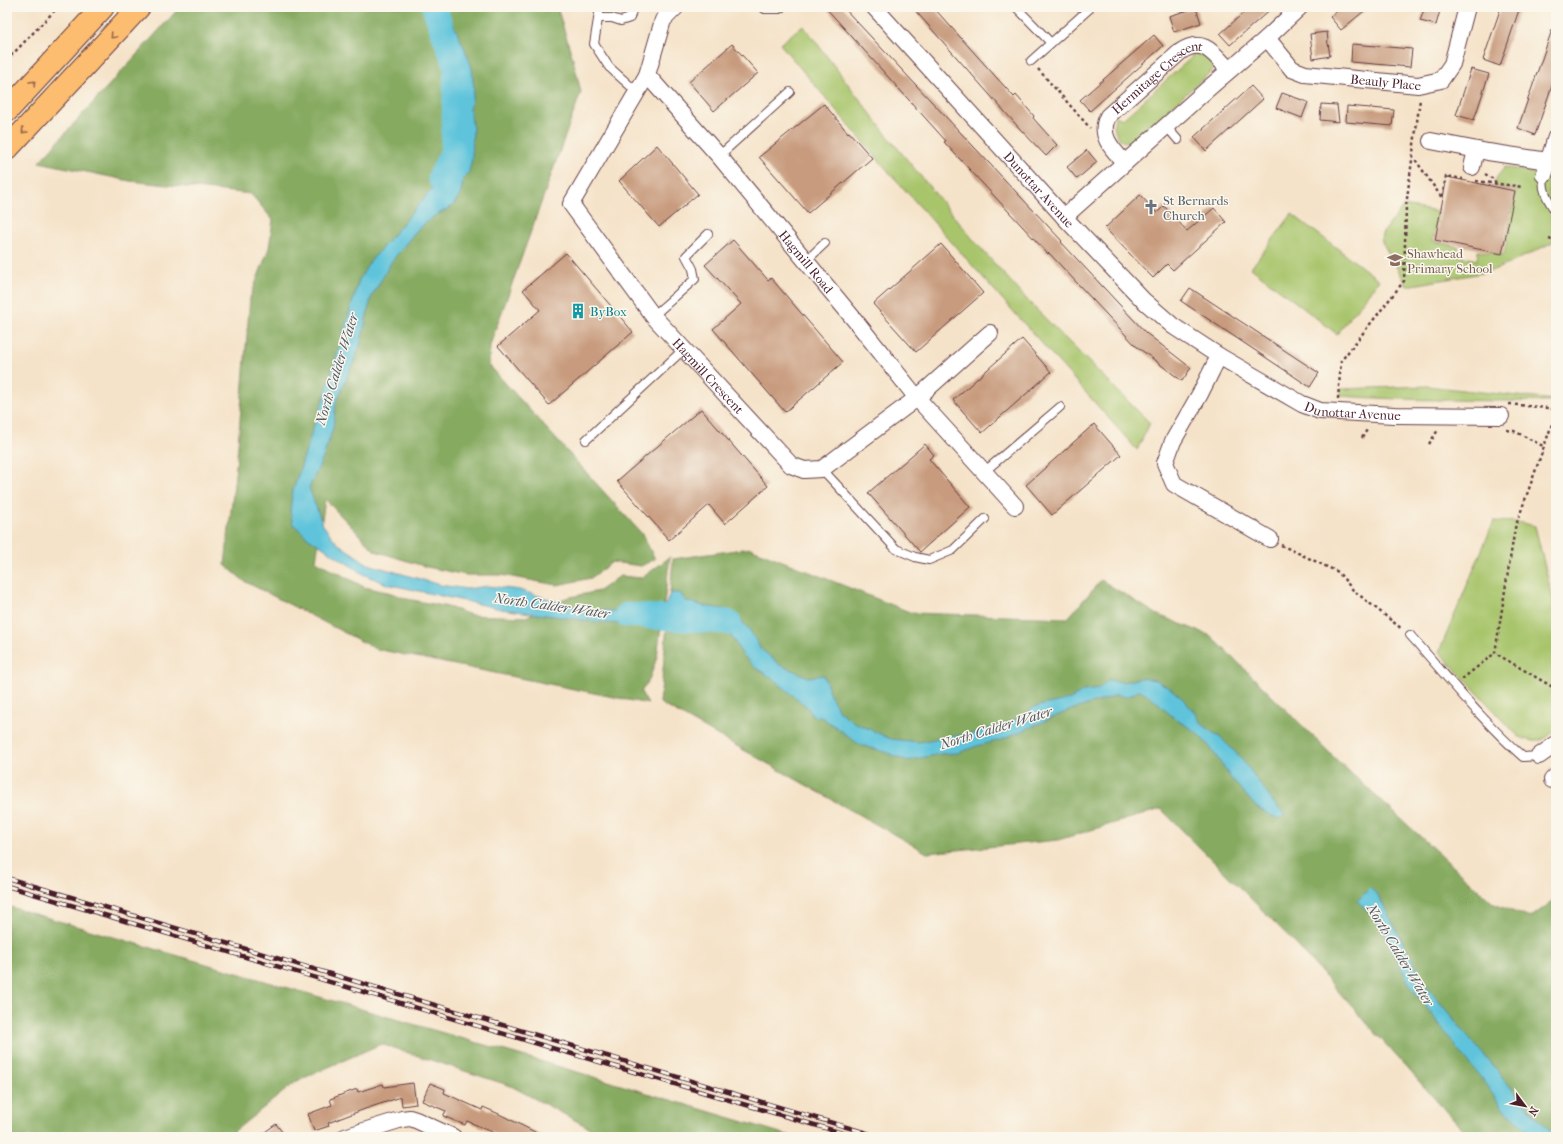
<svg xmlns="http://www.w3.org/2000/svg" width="1563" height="1144" viewBox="0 0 1563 1144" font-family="'IM FELL French Canon',serif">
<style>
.green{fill:#a8c56c;stroke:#79724c}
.forest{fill:#86aa60;stroke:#686446}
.water{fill:#5ec4db;stroke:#547283}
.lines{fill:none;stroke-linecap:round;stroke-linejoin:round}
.river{stroke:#5ec4db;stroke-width:25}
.building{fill:#c89b7e}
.service-casing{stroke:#643c43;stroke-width:10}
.minor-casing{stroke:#643c43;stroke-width:18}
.trunk-casing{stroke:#643c43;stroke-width:24}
.path{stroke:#643c43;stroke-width:2.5;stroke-dasharray:3 3;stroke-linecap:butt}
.service{stroke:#fff;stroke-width:8}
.minor{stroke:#fff;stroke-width:16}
.trunk{stroke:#fcbd6f;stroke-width:22}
.rail-casing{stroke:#4a1f2b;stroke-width:4.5}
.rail{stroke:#fbf7ec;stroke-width:3;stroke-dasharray:9;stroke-linecap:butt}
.oneway{stroke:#9a664a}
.labels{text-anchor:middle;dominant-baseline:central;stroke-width:3;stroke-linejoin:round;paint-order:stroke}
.street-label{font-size:13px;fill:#4a1f2b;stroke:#fbf7ec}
.worship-label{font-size:13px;fill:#5b616d;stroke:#fbf7ec;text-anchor:start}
.education-label{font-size:13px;fill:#785e54;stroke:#fbf7ec;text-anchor:start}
.culture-label{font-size:13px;fill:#0d838f;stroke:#fbf7ec;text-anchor:start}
.water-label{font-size:14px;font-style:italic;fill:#515969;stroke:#fbf7ec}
</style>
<rect width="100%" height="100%" fill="#fbf7ec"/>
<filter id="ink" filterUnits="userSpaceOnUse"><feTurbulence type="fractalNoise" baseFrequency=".025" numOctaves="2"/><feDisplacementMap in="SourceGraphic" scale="8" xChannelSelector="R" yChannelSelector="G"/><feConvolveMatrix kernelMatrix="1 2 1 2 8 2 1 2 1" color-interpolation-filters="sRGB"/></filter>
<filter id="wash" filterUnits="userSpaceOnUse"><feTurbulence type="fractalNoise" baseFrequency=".012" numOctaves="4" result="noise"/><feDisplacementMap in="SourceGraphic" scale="16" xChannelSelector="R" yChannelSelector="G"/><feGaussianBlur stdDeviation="0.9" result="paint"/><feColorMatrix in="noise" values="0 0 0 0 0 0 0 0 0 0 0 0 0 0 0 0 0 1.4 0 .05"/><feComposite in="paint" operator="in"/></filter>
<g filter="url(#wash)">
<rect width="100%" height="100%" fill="#f5e3c9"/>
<path class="green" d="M803,25L890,139L976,243L1030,303L1150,423L1137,450L880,162L780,44Z
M1200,48L1217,66L1130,144C1116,141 1112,129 1115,116L1123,119L1192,57L1190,50Z
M1505,167L1530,172L1548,179L1553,242L1509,264L1488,272L1407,286L1381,240L1382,234L1404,206L1438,212L1433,241L1459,247L1456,255L1477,260L1478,251L1504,255L1516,190L1495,187L1496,178Z
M1292,214L1379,280L1337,334L1251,268Z
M1427,386L1554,400L1553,402C1482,400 1411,401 1340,396L1341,389Z
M1494,521L1518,522L1535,526L1556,612V730C1541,743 1536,744 1518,736L1439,652Z"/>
<path class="forest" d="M180,7H557L573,59L581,92L490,345L489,365L642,534L655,559L641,566L612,562L591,578L557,585L501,575H466L427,567L375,551L325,499L316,561L364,587L392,593L407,599L448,607L471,615L526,617L566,598L599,591L620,576L642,578L670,557L657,657L649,680L641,692L648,704L376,649L244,581L225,565L237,457L250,298L269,248L273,220L251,194L130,181L39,162Z
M750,548L912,613L1068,618L1101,580L1158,615L1211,636L1340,763L1494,904L1530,918L1553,901L1556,896V1137H1469L1294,942L1161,809L1058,840L927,853L660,703L673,559Z
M7,906L557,1066L794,1137H610L599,1133L511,1086L381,1044L297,1081L227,1137H7Z"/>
<path class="water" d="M430,7H447L449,15L464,47L472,68L474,90L470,109L473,129L472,159L469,172L463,179L461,193L453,206L433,217L416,231L392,261L371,298L360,346L336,403L333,428L323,458L309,488L323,525L337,543L368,564L440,585L467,589L488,586L519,590L582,609L614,611H652L666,604L670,593H680L686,601L704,606L723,609L737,617L749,629L761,649L780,665L808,677L824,675L830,694L839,711L854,722L891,739L919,742L949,736L967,735L996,727L1020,718L1034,707L1070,699L1084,691L1099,689L1108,680L1123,682L1141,678L1156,680L1171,689L1183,699L1195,713L1202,724L1222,739L1243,760L1273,802L1285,815L1278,819L1257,808L1230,777L1210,747L1196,732L1174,718L1155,700L1140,690L1127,697L1116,695L1110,698L1068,711L1001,740L977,746L958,753L940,754L907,761L885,752L860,745L823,718L813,716L807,707L772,678L754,667L742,654L730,634L708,627L683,614L674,611L644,625L605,623L501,609L387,584L365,575L307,537L293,524L290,511L292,494L313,428L324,398L359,280L369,263L432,189L460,133L458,108L451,71Z
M1370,888L1378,895L1426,986L1529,1109L1556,1137H1535L1501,1106L1481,1078L1456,1047L1411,987L1382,930L1370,913L1357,901Z"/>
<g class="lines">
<path class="river" d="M434,7L456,67L453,151L440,178
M627,615L727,622L729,623"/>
</g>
<g id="blocks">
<path class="building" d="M825,7H843L1062,241L1061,242L1146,333L1191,368L1182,381L1136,346L1049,253L1048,254L944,142L946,141Z
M912,7H933L1014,97L1016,95L1034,116L1033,118L1057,145L1046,156L1020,129Z
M1250,7H1273L1230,45L1220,34Z
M1342,7H1369L1341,30L1330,17Z
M1425,7H1441L1436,25L1420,21Z
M1501,7H1520L1500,66L1483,60Z
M1196,8L1201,23L1174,32L1169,16Z
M1554,24H1556V74L1535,135L1518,128Z
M1327,32L1328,41L1327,42L1328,43L1330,56L1313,59L1310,34Z
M1154,35L1163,46L1090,111L1080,100Z
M732,44L758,73L714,111L689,82Z
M1352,44L1412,49L1410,67L1351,62Z
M1471,69L1489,74L1474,120L1456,115Z
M1251,86L1263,99L1206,151L1194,137Z
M1282,93L1308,102L1302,118L1276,108Z
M824,104L848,133L849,132L872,158L808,213L759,157Z
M1321,104L1337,105L1339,122L1320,120Z
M1347,106L1394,110L1392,126L1346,122Z
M657,145L698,194L659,227L619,181Z
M1087,150L1097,162L1077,179L1067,167Z
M1447,177L1515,191L1502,254L1435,240Z
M1140,195L1157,213L1164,206L1187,231L1214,208L1226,222L1173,270L1167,264L1153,278L1105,228Z
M733,240L768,280L771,278L843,362L785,412L713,329L741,304L705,265Z
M941,244L983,293L916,352L873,304Z
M566,253L633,332L549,405L498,346L540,310L523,290Z
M1190,288L1319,373L1310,387L1181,301Z
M1022,339L1051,372L982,433L953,400Z
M701,409L768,486L725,524L709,505L669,540L617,481Z
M1094,424L1121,455L1052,515L1026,485Z
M925,444L934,455L929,459L970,507L920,552L868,493Z
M413,1083L416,1104L402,1106L401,1097L365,1109L328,1123L329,1126L314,1131L308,1114L332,1105L330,1099L357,1089L358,1092L383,1084L384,1087Z
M430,1083L445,1089L444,1093L482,1110L483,1107L499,1114L545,1137H496L497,1134L467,1121L465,1125L443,1116L446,1111L422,1101Z
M276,1124L286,1137H258Z"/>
</g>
</g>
<g filter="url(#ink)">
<use href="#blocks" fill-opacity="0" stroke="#643c43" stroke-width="1"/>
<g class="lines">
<defs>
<path id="service" d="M600,7L594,44L609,67L637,92
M762,7L765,9H779L782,7
M1016,7L1051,43
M598,18H612L621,21L630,18L633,7
M1031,61L1089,9V7
M1166,126L1178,140
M719,156L790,92
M1544,175C1541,190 1548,200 1556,212
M806,261L825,243
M653,316L695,279L693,269L686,256L708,234
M586,440L684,349
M822,469L896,549L915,557L929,560L953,550L985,519
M984,472L1060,407
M1410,635C1447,676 1481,720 1523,757L1539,756"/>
<g id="minor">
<path id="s1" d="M676,7L663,20L647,75L719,156L858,324L917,398L1015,506"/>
<path id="s2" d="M874,7L1064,217L1143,300L1173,326L1219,356L1302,404L1320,411L1394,415L1501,416"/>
<path id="s3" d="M1267,38L1292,69L1305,74L1418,85L1441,80L1452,64L1467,7"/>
<path id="s4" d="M647,75L571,204L653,316L791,465L804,470L822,469L917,398L990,333"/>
<path d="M1431,141L1488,152L1548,161"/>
<path id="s5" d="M1125,163C1112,149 1098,135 1108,116L1180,52C1203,36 1214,54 1229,70"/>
<path d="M1472,167L1476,150"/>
<path d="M1544,175L1556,137"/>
<path d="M1064,217L1210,87L1267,38L1300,7"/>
<path d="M1219,356L1200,394L1173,441L1165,463L1174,484L1270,539"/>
<path d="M1539,756L1556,744"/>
<path d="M1552,780L1556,776"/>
<path d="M345,1137L402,1119L410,1118L416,1120L453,1137"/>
</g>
<path id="trunk" d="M7,111L103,7
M7,149L139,7"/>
</defs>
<use href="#service" class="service-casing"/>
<use href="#minor" class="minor-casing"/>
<use href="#trunk" class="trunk-casing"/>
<path class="path" d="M7,60L58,7
M1038,69L1090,128
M1412,155L1442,198L1446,176L1463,179
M1485,174L1495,180V184
M1476,181L1523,187
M1549,239L1556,241
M1338,399L1341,361L1404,281L1406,206L1420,99
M1509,404L1556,409
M1556,413L1515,528L1495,653L1556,689
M1507,430L1514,431L1545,447
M1362,438L1368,428
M1429,444L1438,430
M1281,545L1338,572L1353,590L1402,629
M1462,679L1495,653"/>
<use href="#service" class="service"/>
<use href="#minor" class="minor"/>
<use href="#trunk" class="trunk"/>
<defs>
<path id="rail" d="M7,878L880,1137
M7,886L545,1046L856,1137"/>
</defs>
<use href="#rail" class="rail-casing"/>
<use href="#rail" class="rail"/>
</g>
<defs><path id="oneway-chevron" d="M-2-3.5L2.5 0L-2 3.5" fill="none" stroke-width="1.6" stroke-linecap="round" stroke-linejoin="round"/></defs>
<g class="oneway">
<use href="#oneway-chevron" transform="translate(113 36) rotate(133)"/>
<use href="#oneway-chevron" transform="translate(33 83) rotate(-47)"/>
<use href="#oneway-chevron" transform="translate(24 131) rotate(133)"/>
</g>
</g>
<defs>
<symbol id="church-bare" viewBox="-9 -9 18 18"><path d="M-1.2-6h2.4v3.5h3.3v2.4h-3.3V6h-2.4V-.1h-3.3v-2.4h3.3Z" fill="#6b7280" stroke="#fbf7ec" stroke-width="2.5" paint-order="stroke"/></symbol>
<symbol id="school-bare" viewBox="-9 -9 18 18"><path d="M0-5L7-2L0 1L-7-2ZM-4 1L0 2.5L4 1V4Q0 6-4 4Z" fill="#8d6e63" stroke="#fbf7ec" stroke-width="2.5" paint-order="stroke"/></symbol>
<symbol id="building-bare" viewBox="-9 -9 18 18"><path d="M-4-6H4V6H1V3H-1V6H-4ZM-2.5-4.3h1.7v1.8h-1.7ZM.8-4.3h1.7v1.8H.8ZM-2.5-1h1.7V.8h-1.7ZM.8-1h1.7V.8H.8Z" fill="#0f9aa8" stroke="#fbf7ec" stroke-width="2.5" paint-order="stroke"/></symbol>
</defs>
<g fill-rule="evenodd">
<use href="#church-bare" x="1140" y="196" width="22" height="22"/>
<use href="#school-bare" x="1384" y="249" width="22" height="22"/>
<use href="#building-bare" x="567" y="300" width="22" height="22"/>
</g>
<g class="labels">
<g class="street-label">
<text stroke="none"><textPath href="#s3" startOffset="135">Beauly Place</textPath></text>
<text stroke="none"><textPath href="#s5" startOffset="118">Hermitage Crescent</textPath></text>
<text stroke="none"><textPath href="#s2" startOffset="246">Dunottar Avenue</textPath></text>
<text stroke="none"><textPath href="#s1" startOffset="321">Hagmill Road</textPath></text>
<text stroke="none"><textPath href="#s4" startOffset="370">Hagmill Crescent</textPath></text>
<text stroke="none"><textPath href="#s2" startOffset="640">Dunottar Avenue</textPath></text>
</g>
<g class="worship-label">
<text x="1163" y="200">St Bernards<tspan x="1163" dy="15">Church</tspan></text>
</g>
<g class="education-label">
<text x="1407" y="253">Shawhead<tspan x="1407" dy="15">Primary School</tspan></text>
</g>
<g class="culture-label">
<text x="590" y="311">ByBox</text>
</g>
<g class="water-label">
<text transform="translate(337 369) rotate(-73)">North Calder Water</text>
<text transform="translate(552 606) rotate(8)">North Calder Water</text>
<text transform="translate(996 728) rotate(-17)">North Calder Water</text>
<text transform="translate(1400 955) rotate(59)">North Calder Water</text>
</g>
</g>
<rect width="1563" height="1144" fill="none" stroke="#fbf7ec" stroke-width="24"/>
<g transform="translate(1525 1106) rotate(122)" stroke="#fbf7ec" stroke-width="3" paint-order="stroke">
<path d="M0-3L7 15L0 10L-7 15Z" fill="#4a1f2b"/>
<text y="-6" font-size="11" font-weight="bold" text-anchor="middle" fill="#4a1f2b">N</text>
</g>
</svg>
